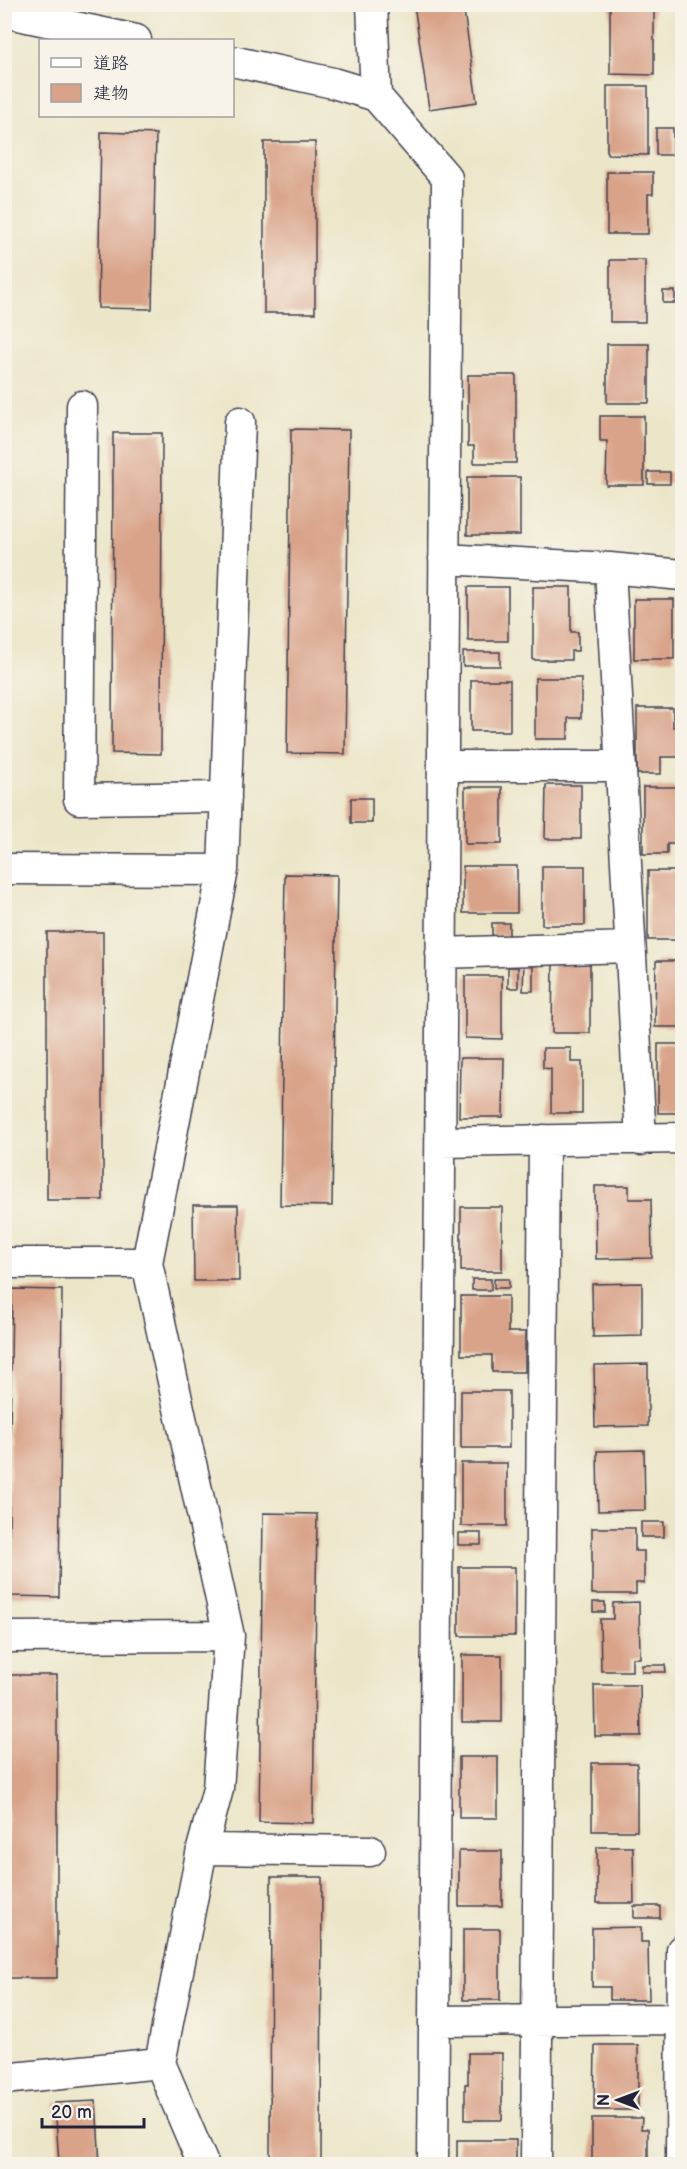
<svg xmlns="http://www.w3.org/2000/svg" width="687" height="2169" viewBox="0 0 687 2169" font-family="'Balsamiq Sans','Klee One',sans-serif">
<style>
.building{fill:#d9a389}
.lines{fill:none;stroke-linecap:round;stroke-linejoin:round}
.minor-casing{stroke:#403f50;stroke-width:33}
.minor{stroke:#fff;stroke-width:30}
</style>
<rect width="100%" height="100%" fill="#f7f3e8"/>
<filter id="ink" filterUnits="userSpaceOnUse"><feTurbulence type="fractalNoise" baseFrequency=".0167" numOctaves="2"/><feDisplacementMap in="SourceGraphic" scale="12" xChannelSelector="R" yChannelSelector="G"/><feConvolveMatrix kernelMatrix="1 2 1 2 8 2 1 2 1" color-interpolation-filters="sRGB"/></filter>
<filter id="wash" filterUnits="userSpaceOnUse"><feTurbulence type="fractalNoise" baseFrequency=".008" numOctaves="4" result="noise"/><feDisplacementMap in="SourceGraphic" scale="24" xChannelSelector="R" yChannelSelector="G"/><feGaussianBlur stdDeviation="1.35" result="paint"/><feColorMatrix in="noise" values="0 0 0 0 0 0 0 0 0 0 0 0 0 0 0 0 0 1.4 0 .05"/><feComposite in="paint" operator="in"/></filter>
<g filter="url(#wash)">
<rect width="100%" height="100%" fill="#ece6c9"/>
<g id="blocks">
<path class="building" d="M414,4H463L477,102L429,109Z
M610,6H654V75L610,74Z
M607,86H648V155L607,154Z
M656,128H673V155H656Z
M101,132L156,134L152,309L98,308Z
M264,142H315V313H264Z
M607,172H653V194H648V234H607Z
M610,260H645V322H610Z
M663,291H675V303H663Z
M607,344H649V403H607Z
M468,375H516V463H474V446H468Z
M600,416H644V485H606L607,441H600Z
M291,429L349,430L345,754L287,753Z
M113,433H162L161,754L112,753Z
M648,472H670V484H648Z
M467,477H520V535H467Z
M468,587H508V641H468Z
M533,587H571V632H578V651H571V660H533Z
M634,599H674V659H634Z
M463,652H500V666H463Z
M535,678H581V718H568V739H535Z
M471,680H510V731H471Z
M637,708H673V727H682V757H661V774H637Z
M546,785H581V839H545Z
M465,787H502V844H465Z
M643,787H682V844H667V854H643Z
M351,798H372V823H351Z
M463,866H517V913H463Z
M542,866H585V925H542Z
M648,871H682V940H648Z
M285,874L337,875L332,1206L280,1205Z
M492,923H509V936H492Z
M47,932H103V1200H47Z
M553,961H590V1033H552Z
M656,961H682V1027H655Z
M524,962H533V991H523Z
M508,967H518V988H508Z
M465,976H502V1039L465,1038Z
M658,1044H682V1113H658Z
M543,1048H571V1062H582V1113H551V1069L543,1068Z
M460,1058H504L503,1117H459Z
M595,1186H629V1199H651L652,1258L596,1259Z
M193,1205H238L239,1281H194Z
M461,1207H502V1271H461Z
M472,1279H491V1290H472Z
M494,1279H509V1288H494Z
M642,1283V1336L593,1337L592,1284Z
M12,1289L62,1290L59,1597L8,1596Z
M461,1296H508V1332H525V1372H492V1355H461Z
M648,1364V1426L595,1427L594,1365Z
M461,1391H509V1448H461Z
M644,1450L645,1510L598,1511L597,1451Z
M461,1463H507V1526H461Z
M263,1513L317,1514L313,1823L259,1822Z
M641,1522H664V1537H641Z
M592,1528H635V1551H644V1583H636V1594H592Z
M458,1533H481V1545H458Z
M459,1567H515V1636H459Z
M593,1602H605V1612H593Z
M639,1602L640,1658H632V1671H601L600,1619H613V1603Z
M462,1655H502V1722H462Z
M642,1665H665L666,1672H642Z
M8,1675H57V1978H7Z
M594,1685H640L641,1736H595Z
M459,1757H498V1818H459Z
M592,1763H637V1831H592Z
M597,1847H633L634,1903H597Z
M459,1851H502V1906H459Z
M271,1877H322L321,2164H270Z
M634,1906H660V1918H634Z
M641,1927V1942H648L649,2000H610V1987H592V1928Z
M463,1929H500V2000H463Z
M595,2045H638V2110H594Z
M468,2053H502V2120H465V2084H468Z
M96,2101L100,2164H59L55,2103Z
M592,2118H642L641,2129H648V2158H641V2164H592Z
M457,2140H516V2164H457Z"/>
</g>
</g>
<g filter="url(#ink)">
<use href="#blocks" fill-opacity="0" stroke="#403f50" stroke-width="1.5"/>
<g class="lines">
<defs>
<path id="minor" d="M372,4L376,96
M4,12L136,40
M232,61L333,83L376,96L447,178L433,2164
M82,406L79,799L226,797
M444,559L610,568L682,575
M610,568L641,1140
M443,766H621
M4,869L223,870
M441,953L630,947
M441,1142L682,1138
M4,1263H147
M4,1637L229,1636
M202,1849L370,1851
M434,2021L682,2019
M4,2079L160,2063
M203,2164L160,2063L202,1849L218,1789L229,1636L147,1263L223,870L240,422
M536,2164L544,1140
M681,2164L682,1950"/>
</defs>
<use href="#minor" class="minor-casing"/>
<use href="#minor" class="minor"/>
</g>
</g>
<rect width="687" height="2169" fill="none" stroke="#f7f3e8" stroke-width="24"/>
<rect x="39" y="39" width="195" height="78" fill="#f7f3e8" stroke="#a29fa3" stroke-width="1.5"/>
<rect x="51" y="58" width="30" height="9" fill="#ffffff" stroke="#a29fa3" stroke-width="1.5"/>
<text x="93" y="69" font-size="18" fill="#22223b">道路</text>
<rect x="51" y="84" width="30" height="18" fill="#d9a389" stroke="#a29fa3" stroke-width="1.5"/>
<text x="93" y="99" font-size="18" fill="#22223b">建物</text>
<g transform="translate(618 2100) rotate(270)" stroke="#f7f3e8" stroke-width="4.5" paint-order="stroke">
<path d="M0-4.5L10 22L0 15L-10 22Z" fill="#22223b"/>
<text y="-9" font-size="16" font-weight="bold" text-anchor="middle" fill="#22223b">N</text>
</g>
<path d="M42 2118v9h102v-9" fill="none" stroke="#22223b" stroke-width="3"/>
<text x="51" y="2118" font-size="18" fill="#22223b" stroke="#f7f3e8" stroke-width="4.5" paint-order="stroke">20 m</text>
</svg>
